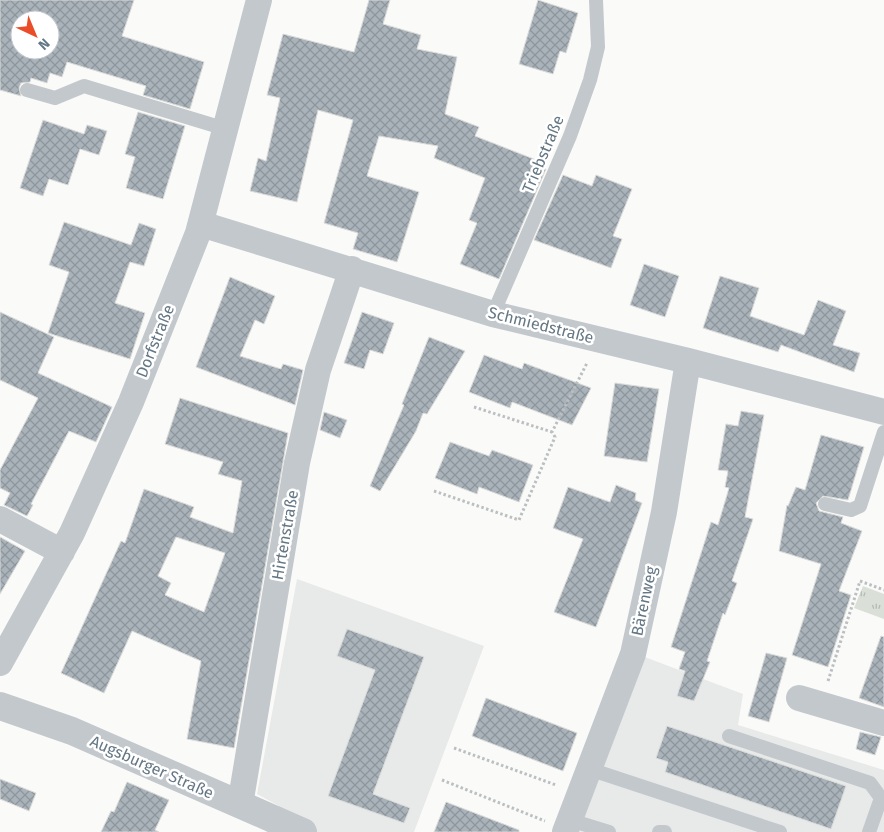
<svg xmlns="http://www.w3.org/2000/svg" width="884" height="832" viewBox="0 0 884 832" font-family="'Fira Sans',sans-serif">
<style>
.built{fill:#e8e9e9}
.park{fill:url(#park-tufts)}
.building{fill:url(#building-cross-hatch);stroke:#dcdcda;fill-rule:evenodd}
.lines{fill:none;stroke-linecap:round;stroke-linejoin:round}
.path{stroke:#bbbfc2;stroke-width:3;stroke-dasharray:2.5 2.5;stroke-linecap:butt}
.service{stroke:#c3c8cc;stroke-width:14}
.minor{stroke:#c3c8cc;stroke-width:26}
.tertiary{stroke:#c3c8cc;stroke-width:28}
.labels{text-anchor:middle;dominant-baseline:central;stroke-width:5;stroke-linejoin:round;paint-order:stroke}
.street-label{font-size:16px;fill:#647784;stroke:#fff}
</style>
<defs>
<pattern id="park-tufts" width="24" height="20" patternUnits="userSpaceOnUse" patternTransform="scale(1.25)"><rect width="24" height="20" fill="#dadfd7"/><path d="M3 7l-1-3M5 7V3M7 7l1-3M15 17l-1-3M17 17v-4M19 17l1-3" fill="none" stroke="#b4bab4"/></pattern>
<pattern id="building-cross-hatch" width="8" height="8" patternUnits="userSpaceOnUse" patternTransform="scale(1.25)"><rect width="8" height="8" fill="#aab3ba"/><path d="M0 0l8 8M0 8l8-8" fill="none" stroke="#8e969d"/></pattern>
</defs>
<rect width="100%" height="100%" fill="#fafaf8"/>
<path class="built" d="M297,579L484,646L414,832H266L279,806L257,794Z
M626,650L743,694L738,725L884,770V832H557Z"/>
<path class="park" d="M863,586L884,594V619L854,608Z"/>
<path class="building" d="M0,0H134L122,36L204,62L190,109L143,95L146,86L67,62L62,77L50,73L47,83L31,78L30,82L21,83L19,88L21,96L0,90ZM20,20H50V50H20Z
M369,0H390L383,24L421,35L417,49L457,57L445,114L479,127L475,136L544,163L542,167L546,169L499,279L460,264L477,223L469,220L485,178L434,158L438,146L379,136L367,176L419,192L397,262L353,249L358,233L324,223L353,120L318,110L297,202L250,191L258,158L266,161L280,98L267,95L283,34L354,52Z
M538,0L578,13L566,53L560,51L553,74L519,64Z
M138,112L185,126L163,199L126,188L135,157L125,154Z
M43,120L84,134L87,125L107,131L99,155L80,149L68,185L49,179L43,196L20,188Z
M563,175L592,186L596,175L632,189L613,236L622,239L611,268L534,240Z
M64,222L131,245L139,223L156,229L144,266L130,262L115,303L145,313L130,359L48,333L69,272L49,265Z
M644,264L679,276L665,317L630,305Z
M720,276L759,288L750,316L804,335L818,300L846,311L833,345L860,353L854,372L781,345L778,352L703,328Z
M230,277L275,296L264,324L255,320L240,356L281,369L283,364L303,370L295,405L196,367Z
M0,312L54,337L38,373L112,407L96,442L69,431L31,504L33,505L27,516L4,505L10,493L0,488V470L38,398L0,380Z
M362,312L394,323L383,354L370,350L364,369L344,363Z
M429,337L465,351L427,414L423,413L416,431L380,491L370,486L404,405L402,404Z
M484,355L522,369L524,363L591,388L572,425L512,402L510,408L469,392Z
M615,383L659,389L647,462L604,456Z
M180,398L288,433L234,748L187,739L201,661L132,631L104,693L61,673L121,541L125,543L144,489L194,507L190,517L233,533L242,481L218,474L223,462L165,444ZM176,537L225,553L204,612L165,595L171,583L158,576Z
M741,411L764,415L745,517L753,519L732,581L737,583L725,615L723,613L707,661L710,662L694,701L677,696L685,671L679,669L685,652L671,647L711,522L718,525L729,488L725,487L728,471L718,470L726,424L738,426Z
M324,412L347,420L340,438L320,430Z
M821,435L864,447L848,500L823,496L816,503L819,511L843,517L841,523L862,531L839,591L851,595L828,667L792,655L821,564L779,551L787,505L788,506L796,487L805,490Z
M450,442L489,456L492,450L533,465L519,502L479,487L477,494L435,478Z
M616,485L636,493L635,500L642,503L596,627L554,612L583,539L553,528L568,487L610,502Z
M0,537L25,551L0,594Z
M347,629L424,657L373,794L410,808L404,823L328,796L375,670L337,656Z
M881,636L884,637V707L859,698Z
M766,653L787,658L769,722L748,716Z
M486,698L577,733L563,771L472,736Z
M667,726L846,786L831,829L665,772L668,762L656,758Z
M860,732L881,737L875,755L856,749Z
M0,779L36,793L29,811L0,799Z
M127,782L169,800L155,830L159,832H101L111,811L114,812Z
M446,802L519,830V832H434Z"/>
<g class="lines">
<path class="path" d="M474,407L552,432
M434,491L519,520L555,437L552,432L587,363
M828,681L860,581L884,590
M454,748L556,785
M442,780L545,821"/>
<path class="service" d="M27,90L55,98L84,86L226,129
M493,314L570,136L590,80L598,47L596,0
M825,504L851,510L860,506L884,432
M729,736L870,783L881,798L869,832
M589,769L780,832
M570,820L609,832
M659,832H665"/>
<path class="minor" d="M201,224L493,314L688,361L884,412
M0,519L62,552
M0,663L72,533L131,402L198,233L259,0
M799,698L884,723
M240,805L297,463L318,370L352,269
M565,832L633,654L664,512L688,361"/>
<path class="tertiary" d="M0,706L72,731L303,832"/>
</g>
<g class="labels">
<g class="street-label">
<text transform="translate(543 154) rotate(-67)">Triebstraße</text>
<text transform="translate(541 325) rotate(14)">Schmiedstraße</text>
<text transform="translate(155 341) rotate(-68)">Dorfstraße</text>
<text transform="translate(285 535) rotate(-80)">Hirtenstraße</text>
<text transform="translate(644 601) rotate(-78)">Bärenweg</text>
<text transform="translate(152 767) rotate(24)">Augsburger Straße</text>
</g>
</g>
<g transform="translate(35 35) rotate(136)"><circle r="24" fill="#ffffff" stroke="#c1c9ce"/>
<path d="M0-4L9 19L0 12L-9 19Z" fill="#e94e28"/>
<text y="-8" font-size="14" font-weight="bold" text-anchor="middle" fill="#647784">N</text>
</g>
</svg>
